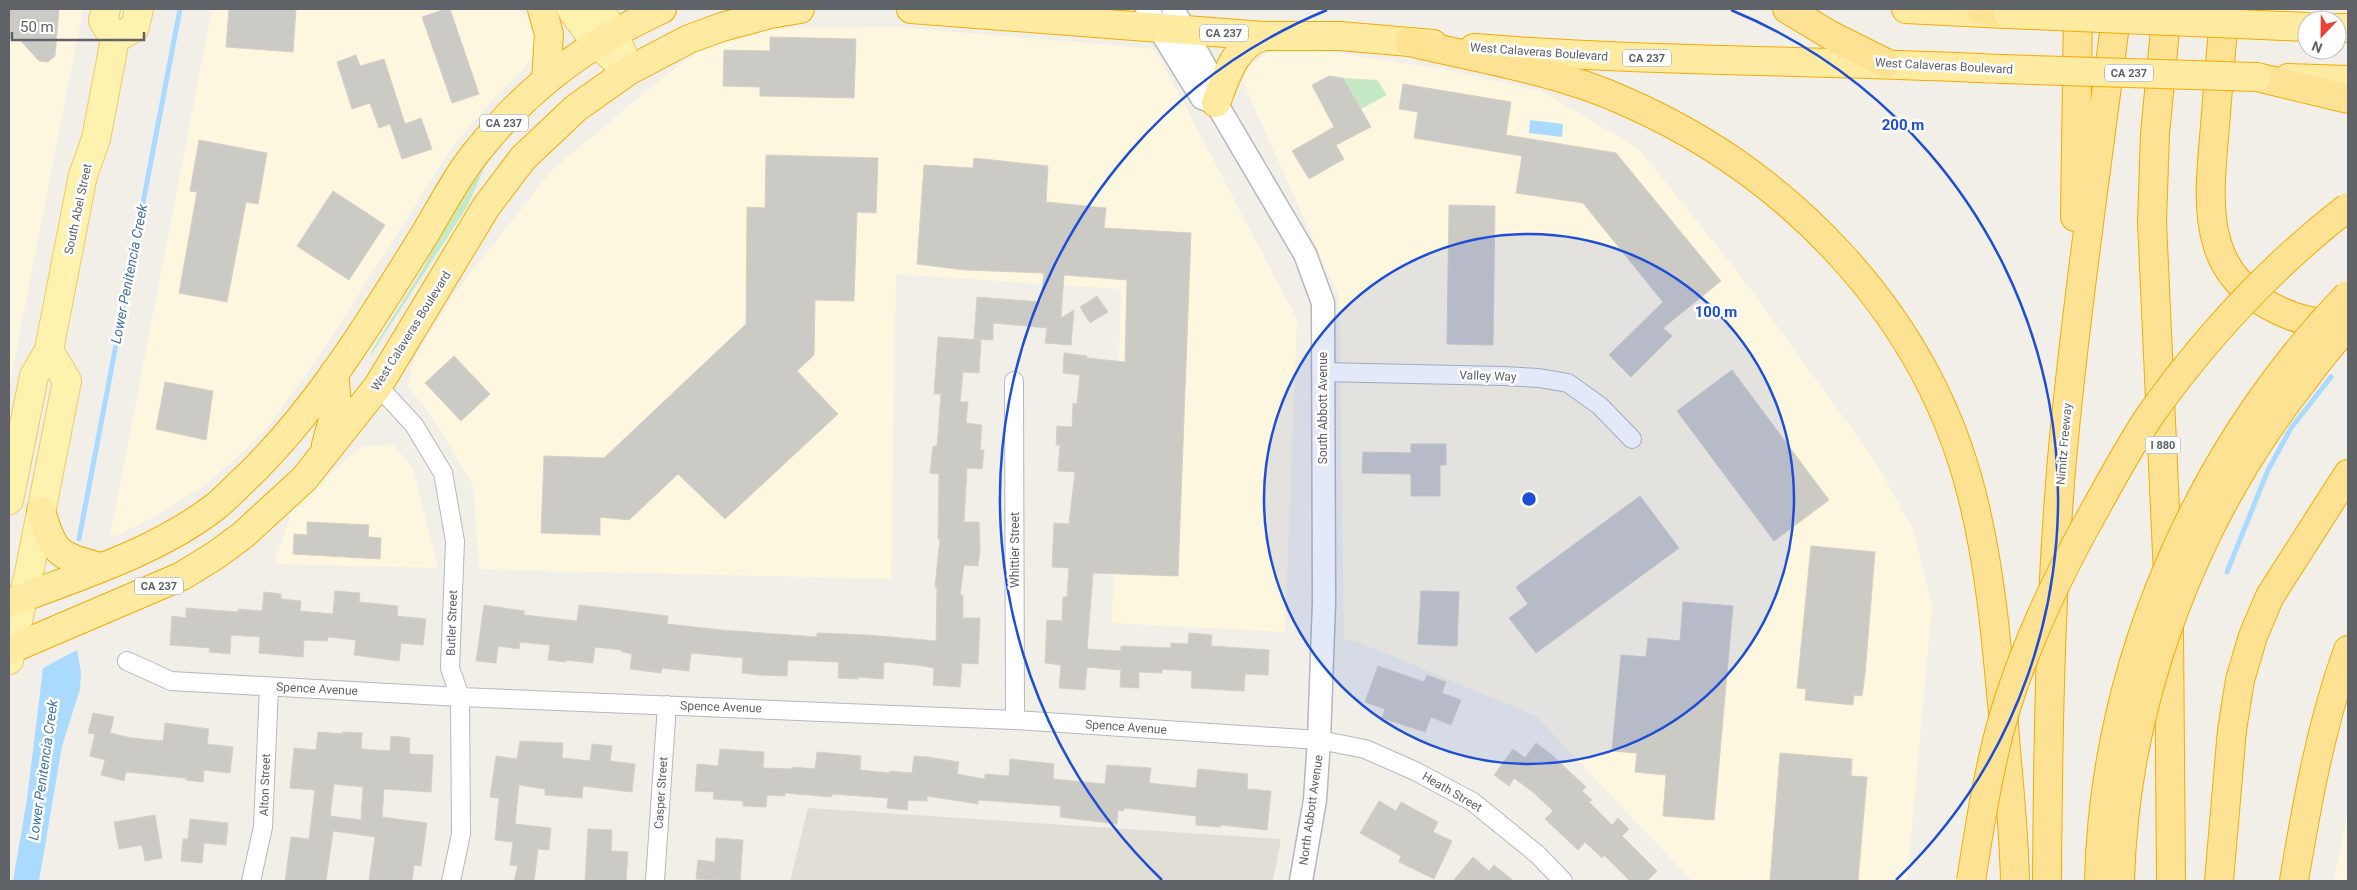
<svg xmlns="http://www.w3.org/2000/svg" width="2357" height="890" viewBox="0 0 2357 890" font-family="Roboto,sans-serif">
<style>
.commercial{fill:#fef7e0}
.education{fill:#e1ded6}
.green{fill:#c5e8c5}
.water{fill:#aadaff}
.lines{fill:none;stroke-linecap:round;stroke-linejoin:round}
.stream{stroke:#aadaff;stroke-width:5}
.building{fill:#cccac5;stroke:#d6d1c6;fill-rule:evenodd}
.minor-casing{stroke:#b5b8bc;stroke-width:20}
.tertiary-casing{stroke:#b5b8bc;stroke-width:25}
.primary-casing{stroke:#f2c960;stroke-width:30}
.trunk-casing{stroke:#f9ab00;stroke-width:30}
.motorway-casing{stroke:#f9ab00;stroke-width:30}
.minor{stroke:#fff;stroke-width:18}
.tertiary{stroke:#fff;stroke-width:22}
.primary{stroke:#fff2af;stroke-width:28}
.trunk{stroke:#feeaa1;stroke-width:28}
.motorway{stroke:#fde293;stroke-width:28}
.trunk-bridge-casing{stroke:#f9ab00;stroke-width:30;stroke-linecap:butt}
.motorway-bridge-casing{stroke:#f9ab00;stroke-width:30;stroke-linecap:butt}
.trunk-bridge{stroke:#feeaa1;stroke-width:28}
.motorway-bridge{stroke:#fde293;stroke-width:28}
.ring{fill:none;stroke:#1d4ed8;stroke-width:2.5}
.labels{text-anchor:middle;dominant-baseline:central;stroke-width:5;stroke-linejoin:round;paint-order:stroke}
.shield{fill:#fff;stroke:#8f9295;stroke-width:1}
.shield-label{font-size:11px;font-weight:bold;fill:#5f6368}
.street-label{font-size:12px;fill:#5f6368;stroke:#fff}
.water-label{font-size:14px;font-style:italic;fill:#4174aa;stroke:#fff}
.centre{fill:#1d4ed8;stroke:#fff;stroke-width:2.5}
.ring-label{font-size:15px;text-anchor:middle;font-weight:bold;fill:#1d4ed8;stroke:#fff;stroke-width:5;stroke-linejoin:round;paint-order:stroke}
</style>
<rect width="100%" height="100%" fill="#f1efe8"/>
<path class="commercial" d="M9,9H83L9,388Z
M212,9H518L529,19L535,43L530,60L523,69L493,99L451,149L325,347L270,424L244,451L202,487L148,520L113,537L110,536Z
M898,27L1155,49L1297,319L1285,632L1112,623L1121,289L896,274L891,579L479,569L473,485L433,418L408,386L414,359L454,294L551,171L650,88L709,43L766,28Z
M1281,45L1438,68L1543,92L1639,149L1740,275L1873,458L1913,529L1932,606L1907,881H1692L1536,716L1358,642L1344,640L1339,297L1239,73Z
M394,445L413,469L438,568L274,564L294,506L362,446Z
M2348,811V881H2334Z"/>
<path class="education" d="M808,808L1281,839L1273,881H790Z"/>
<path class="green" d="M1343,78L1377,80L1387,95L1361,109Z
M566,80L522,121L486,164L467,207L371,355V352L425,265L450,209L505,134Z"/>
<path class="water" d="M1530,120L1563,124L1562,137L1529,133Z
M77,650L81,672L80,689L62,746L39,881H13L27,799L43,668Z"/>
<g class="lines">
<path class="stream" d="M79,539L180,9
M2227,572L2268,470L2291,428L2331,377"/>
</g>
<path class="building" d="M9,9H59L55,56L48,62L39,61L19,39L9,38Z
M229,9H296L293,52L226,47Z
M445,9H450L479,94L452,103L422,17Z
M770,37L856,39L854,98L760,96V87L723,86L724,50L770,51Z
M356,55L360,66L384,59L405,124L421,118L432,149L402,159L390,124L379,128L370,103L352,109L337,62Z
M1329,76L1343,78L1371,127L1336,145L1344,159L1309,179L1292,151L1334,127L1312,85Z
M1403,84L1511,102L1506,135L1616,153L1721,281L1663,328L1672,336L1631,377L1609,355L1663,302L1583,203L1516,193L1522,156L1414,138L1418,112L1399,109Z
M199,140L267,153L258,204L246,202L227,302L179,293L197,192L190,191Z
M766,155L878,158L876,213L857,212L854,301L815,300L814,355L797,371L838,414L725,519L678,474L629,520L600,517V535L541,533L544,456L604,458L746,324L747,207L765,208Z
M974,158L1048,166L1046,202L1106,208L1104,228L1191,233L1178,576L1093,573L1087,649L1121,651V646L1171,648V643L1188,644L1189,633L1212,635L1211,646L1269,650L1268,675L1245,674L1244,691L1191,688L1192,671L1162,669V673L1139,672V688L1120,687L1121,670L1087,667L1085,690L1059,688L1061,665L1045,663L1047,620L1062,621L1063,597H1067L1069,568L1052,567L1054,523L1069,524L1075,472L1058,471L1060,445H1056L1057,426L1072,427L1073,403L1077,404L1080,375L1063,373L1064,353L1087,356L1086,358L1125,362L1127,280L1064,275L1061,318L1074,310L1071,345L1045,343L1047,328L993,323V340L974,339L977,297L1041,302L1044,273L965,270L917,264L924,165L973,168Z
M333,191L385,225L349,280L297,246Z
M1449,205L1495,206L1493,345L1447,344Z
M1097,296L1108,312L1090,323L1080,307Z
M938,337L981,340L979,373L963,372L960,402H968L966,423L982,425L980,450H984L982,469L967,468L964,522H979L980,550L978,566L964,565L960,595H963V618H980L978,664L962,663L960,687L933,685L934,668L917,665L884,662L883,679L858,677V679L838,678L839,662L788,660L787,676L759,675L742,673L743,658L691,653L689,671L662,668L661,673L630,669L632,654L622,652V650L595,647L593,663L566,660V662L548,660L550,645L520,642L519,649L498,646L496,663L476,661L484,605L524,611V615L577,621L579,605L668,616L667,624L722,630L817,637V633L868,635L936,641L937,587H935L940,539H938L939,474L930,473L933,446H937L941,394H934Z
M454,356L490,394L461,421L425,383Z
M1732,370L1829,500L1774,541L1677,411Z
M165,382L213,391L206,440L156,429Z
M1411,444H1446V465H1440V496H1411V474L1362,473L1363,452L1411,453Z
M1640,496L1679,548L1536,653L1509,618L1528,604L1516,587Z
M307,522L369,525L368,537L381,538L380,559L293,554L294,534L307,535Z
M1811,546L1875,552L1865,674L1862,696L1854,695L1853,705L1805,700L1806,689L1797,688Z
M335,591L360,593L359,602L398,606L397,616L426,619L423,645L401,643L399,661L354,655L356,640L328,637L327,641L304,640L303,657L259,653L260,637L231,635L230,654L209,652L210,648L170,645L172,616L186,618V608L238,612V609L262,611L264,592L281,594V599L301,601L300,611L333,614Z
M1421,591L1459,592L1457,646L1418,644Z
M1683,602L1733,606L1714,820L1663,816L1666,775L1635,772L1637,753L1612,751L1621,655L1646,657L1648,638L1680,641Z
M1378,666L1424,682L1427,675L1446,682L1442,693L1461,700L1451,725L1431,717L1425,732L1382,718L1385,709L1365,702Z
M93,713L114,717L110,733L131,738L163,741L165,723L209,729L207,744L233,747L230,773L204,770L203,782L186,780V778L126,772L124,781L101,775L105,760L90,756L95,734L88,733Z
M318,732L342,734V732L362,733L361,749L390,751L391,736L410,738L409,754L433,755L431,792L384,789L382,817L427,823L421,866L414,865L412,881H369L375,837L333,831L326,881H285L291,837L309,839L315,790L290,788L294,748L316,750ZM334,784L363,787L361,820L330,816Z
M520,741L563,743L562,758L590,761L592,744L612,746L610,761L635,764L632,792L583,786L582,798L545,795V789L519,785L515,824L551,828L549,850L538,849L534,881H514L518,866L510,865L513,842L495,840L499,798L490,797L496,756L517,759Z
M1536,743L1552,755L1586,787L1582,791L1592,800L1589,802L1612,825L1618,818L1629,829L1622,836L1657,871L1647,881H1630L1604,855L1602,858L1585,842L1578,850L1545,819L1553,811L1534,793L1514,778L1509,786L1494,775L1513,749L1525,758Z
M720,749L764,752L763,768L793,769V767L815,769L817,752L861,756L860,770L890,773V771L912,773L914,756L928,757L959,762L957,774L985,779V774L1009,776L1010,759L1054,764L1053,779L1105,784L1107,765L1151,768L1149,783L1196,788L1198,769L1248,774L1247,789L1271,791L1267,830L1221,825L1220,827L1196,825V816L1124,808V811L1118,810L1117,824L1060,817L1061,806L978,800V804L927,796V801L908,800L907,810L887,808L888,798L832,794V797L785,793V796L767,795L766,807L743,806V801L713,799L714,792L695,791L697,764L718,766Z
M1780,753L1852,759L1851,776L1867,777L1858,881H1770Z
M1379,801L1396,811L1401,802L1438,822L1433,832L1452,841L1434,879L1399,862L1401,856L1360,833Z
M155,815L162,858L145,861L142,845L119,849L114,822Z
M190,819L228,823L226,845L204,843L202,863L181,861L183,839H188Z
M588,829L612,830L611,851L628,852L626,881H585Z
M716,838L743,840L740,881L696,879L698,860L715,862Z
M1473,857L1489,871L1494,865L1514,881H1453Z"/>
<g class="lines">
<defs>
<path id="minor" d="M1322,372L1504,376L1539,378L1568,383L1600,406L1632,439
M1014,381L1015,720
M378,386L414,425L443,473L455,541L450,668L460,697L461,834L451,881
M127,661L171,681L460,697L1015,720L1319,740L1365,749L1415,771L1473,802L1538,855L1563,881
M251,881L263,827L269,687
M655,881L667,705"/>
<path id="tertiary" d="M1147,9L1202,98L1216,103
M1173,9L1217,88L1216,103L1305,254L1323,303L1324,602L1319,740L1315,800L1301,881"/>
<path id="primary" d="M571,9L596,43L628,71
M599,9L614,32L623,55
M115,39L135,27L139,9
M9,500L34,376L49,350L83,175L96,139L115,39L103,21L106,9
M9,660L30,568L67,381L49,350"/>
<path id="trunk" d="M542,9L549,34L546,80
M911,9L1264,36H1340L1433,44
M1906,9L2004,14
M2261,25L2307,27
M2337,28H2348
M1474,48C1650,62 1826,60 2002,69
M2288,78L2348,80
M1216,103C1226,77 1234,45 1264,36
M326,445L337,405L334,373
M41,511C54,555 58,555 100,567
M9,603C78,576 155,553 215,507C225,499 235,488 245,479C317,410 370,322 423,237C441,208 457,175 479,149C530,85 589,43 662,9
M9,650L182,576L216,555L243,535L304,479L378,386L486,207L523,158L576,108L628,71L689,39L722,27L770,14L800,9"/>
<path id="motorway" d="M1787,9L1830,35L1886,63
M1981,9L2008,14
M2167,9L2155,134L2152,222L2168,575
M2225,9C2221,48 2218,87 2215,126C2212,163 2206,207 2217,243C2225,272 2246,294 2272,307C2294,319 2319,326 2344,321
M1409,42C1480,59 1554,70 1622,100C1789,172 1927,315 1972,495C1991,570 1997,648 2004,725C2008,777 2014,829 2015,881
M2257,77L2348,99
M2075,217L2078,9
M2169,630L2171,881
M2047,881C2048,740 2050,599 2062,459C2076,308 2098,159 2117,9
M2219,881L2232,730L2240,680L2253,636L2270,596L2348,474
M2294,881C2307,803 2321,725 2348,650"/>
</defs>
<use href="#minor" class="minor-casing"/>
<use href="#tertiary" class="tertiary-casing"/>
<use href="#primary" class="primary-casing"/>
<use href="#trunk" class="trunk-casing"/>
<use href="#motorway" class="motorway-casing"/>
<use href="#minor" class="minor"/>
<use href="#tertiary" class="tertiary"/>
<use href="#primary" class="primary"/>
<use href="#trunk" class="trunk"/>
<use href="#motorway" class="motorway"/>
<defs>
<path id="trunk-bridge" d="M2008,14L2261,25
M2002,69L2257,77"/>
<path id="motorway-bridge" d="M1971,881C1979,830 1987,779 2000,729C2019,660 2049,594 2083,531C2105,492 2126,451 2151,414C2206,337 2273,265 2348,207
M2099,881C2104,666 2198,450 2348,295
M2120,881C2125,702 2192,522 2303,381C2317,362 2332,343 2348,326"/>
</defs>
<use href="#trunk-bridge" class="trunk-bridge-casing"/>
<use href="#motorway-bridge" class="motorway-bridge-casing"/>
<use href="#trunk-bridge" class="trunk-bridge"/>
<use href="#motorway-bridge" class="motorway-bridge"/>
</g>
<circle cx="1529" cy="499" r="265" fill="#1d4ed8" fill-opacity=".12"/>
<g class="ring">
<circle cx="1529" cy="499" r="265"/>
<path d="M1162 880A529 529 0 0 1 1327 10M1731 10A529 529 0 0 1 1896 880"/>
</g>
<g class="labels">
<g class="shield">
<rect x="1200" y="24.5" width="48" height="17" rx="4"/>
<rect x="1623" y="49.5" width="48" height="17" rx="4"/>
<rect x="2105" y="64.5" width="48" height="17" rx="4"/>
<rect x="480" y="114.5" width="48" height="17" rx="4"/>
<rect x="2145.5" y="436.5" width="35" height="17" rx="4"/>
<rect x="135" y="577.5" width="48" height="17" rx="4"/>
</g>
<g class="shield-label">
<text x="1224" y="33">CA 237</text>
<text x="1647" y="58">CA 237</text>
<text x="2129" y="73">CA 237</text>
<text x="504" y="123">CA 237</text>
<text x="2163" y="445">I 880</text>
<text x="159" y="586">CA 237</text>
</g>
<g class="street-label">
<text transform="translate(1539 52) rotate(4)">West Calaveras Boulevard</text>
<text transform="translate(1944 66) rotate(3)">West Calaveras Boulevard</text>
<text transform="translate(78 209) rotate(-78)">South Abel Street</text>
<text transform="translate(411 331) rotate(-58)">West Calaveras Boulevard</text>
<text transform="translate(1488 376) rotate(2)">Valley Way</text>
<text transform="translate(1323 408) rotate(-90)">South Abbott Avenue</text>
<text transform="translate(2064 444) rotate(-85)">Nimitz Freeway</text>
<text transform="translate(1015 550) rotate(-90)">Whittier Street</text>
<text transform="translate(452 623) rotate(-88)">Butler Street</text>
<text transform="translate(317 689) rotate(3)">Spence Avenue</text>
<text transform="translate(721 707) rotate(2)">Spence Avenue</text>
<text transform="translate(1126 727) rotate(4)">Spence Avenue</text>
<text transform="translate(265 785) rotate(-88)">Alton Street</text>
<text transform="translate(1452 792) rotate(30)">Heath Street</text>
<text transform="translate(661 793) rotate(-86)">Casper Street</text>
<text transform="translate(1311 810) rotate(-82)">North Abbott Avenue</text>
</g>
<g class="water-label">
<text transform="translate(129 274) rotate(-79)">Lower Penitencia Creek</text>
<text transform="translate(43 770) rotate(-82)">Lower Penitencia Creek</text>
</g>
</g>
<circle cx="1529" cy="499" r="8" class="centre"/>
<g class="ring-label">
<text x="1903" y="130">200 m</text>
<text x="1716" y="317">100 m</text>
</g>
<rect width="2357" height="890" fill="none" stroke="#5f6368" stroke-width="20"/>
<g transform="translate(2322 35) rotate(202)"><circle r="24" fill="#ffffff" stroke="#bfc1c3"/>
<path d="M0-4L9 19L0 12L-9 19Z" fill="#ea4335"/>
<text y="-8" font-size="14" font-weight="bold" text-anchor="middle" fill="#5f6368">N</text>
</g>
<path d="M12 32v8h132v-8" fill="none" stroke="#5f6368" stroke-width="2.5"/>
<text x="20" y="32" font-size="15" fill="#5f6368" stroke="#ffffff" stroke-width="4" paint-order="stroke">50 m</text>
</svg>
